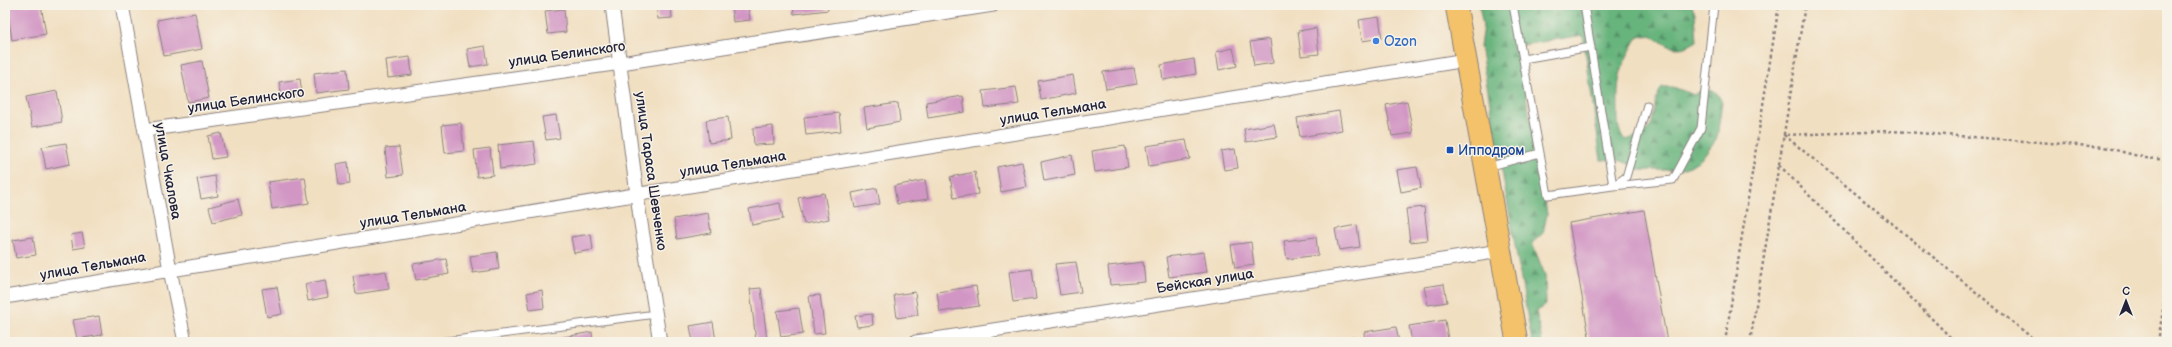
<svg xmlns="http://www.w3.org/2000/svg" width="2172" height="347" viewBox="0 0 2172 347" font-family="'Balsamiq Sans',sans-serif">
<style>
.forest{fill:url(#forest-firs);stroke:#456b5c}
.building{fill:#d296c4}
.lines{fill:none;stroke-linecap:round;stroke-linejoin:round}
.lane-casing{stroke:#8a807e;stroke-width:9}
.street-casing{stroke:#8a807e;stroke-width:15}
.primary-casing{stroke:#8a807e;stroke-width:23}
.path{stroke:#8a807e;stroke-width:2.5;stroke-dasharray:3 3;stroke-linecap:butt}
.lane{stroke:#fff;stroke-width:7}
.street{stroke:#fff;stroke-width:13}
.primary{stroke:#f3c26a;stroke-width:21}
.shop-dot{fill:#3f7fe0;stroke:#f7f3e8;stroke-width:1.5}
.transit-dot{fill:#1a4fb4;stroke:#f7f3e8;stroke-width:1.5}
.labels{text-anchor:middle;dominant-baseline:central;stroke-width:3;stroke-linejoin:round;paint-order:stroke}
.shop-label{font-size:14px;fill:#366cbe;stroke:#f7f3e8;text-anchor:start}
.street-label{font-size:14px;fill:#22223b;stroke:#f7f3e8}
.transit-label{font-size:14px;fill:#164399;stroke:#f7f3e8;text-anchor:start}
</style>
<defs>
<pattern id="forest-firs" width="22" height="20" patternUnits="userSpaceOnUse"><rect width="22" height="20" fill="#68b47d"/><path d="M5 1l3.5 6h-7zM16 11l3.5 6h-7z" fill="#559268"/></pattern>
</defs>
<rect width="100%" height="100%" fill="#f7f3e8"/>
<filter id="ink" filterUnits="userSpaceOnUse"><feTurbulence type="fractalNoise" baseFrequency=".025" numOctaves="2"/><feDisplacementMap in="SourceGraphic" scale="8" xChannelSelector="R" yChannelSelector="G"/><feConvolveMatrix kernelMatrix="1 2 1 2 8 2 1 2 1" color-interpolation-filters="sRGB"/></filter>
<filter id="wash" filterUnits="userSpaceOnUse"><feTurbulence type="fractalNoise" baseFrequency=".012" numOctaves="4" result="noise"/><feDisplacementMap in="SourceGraphic" scale="16" xChannelSelector="R" yChannelSelector="G"/><feGaussianBlur stdDeviation="0.9" result="paint"/><feColorMatrix in="noise" values="0 0 0 0 0 0 0 0 0 0 0 0 0 0 0 0 0 1.4 0 .05"/><feComposite in="paint" operator="in"/></filter>
<g filter="url(#wash)">
<rect width="100%" height="100%" fill="#f1dfc1"/>
<path class="forest" d="M1479,5H1692L1695,14L1697,41C1676,54 1670,47 1651,35L1638,37C1620,67 1617,76 1618,111C1618,123 1617,130 1625,140C1666,130 1646,112 1662,87H1673L1694,95L1704,89L1716,92L1722,102L1717,138L1701,159L1690,166L1678,170H1639L1628,163L1615,159L1601,160L1583,35L1517,46L1547,214L1543,233L1532,243L1545,275L1546,305L1536,311L1542,342H1532L1480,46L1483,26Z"/>
<g id="blocks">
<path class="building" d="M17,5H41L46,34L12,40L7,7Z
M656,5H671L672,18L658,19Z
M731,5H748L750,20L733,22Z
M793,5H827L828,10L794,14Z
M564,9L566,32L548,34L545,11Z
M195,13L202,49L164,56L157,20Z
M1379,17L1382,38L1362,41L1359,20Z
M1316,28L1319,54L1301,56L1298,31Z
M1270,39L1273,63L1254,66L1250,42Z
M485,46L488,64L470,67L467,49Z
M1233,48L1237,66L1219,70L1216,52Z
M410,57L412,75L388,78L386,60Z
M1194,59L1196,74L1163,80L1161,65Z
M202,61L209,98L188,102L181,65Z
M1134,68L1137,84L1106,89L1103,72Z
M347,69L349,89L316,93L314,73Z
M1073,75L1076,93L1041,100L1038,81Z
M300,79L302,94L282,97L279,82Z
M1016,87L1019,104L985,108L983,91Z
M57,91L62,122L32,127L26,97Z
M963,96L965,112L928,118L926,102Z
M1407,101L1413,133L1392,136L1386,105Z
M898,103L900,122L867,128L864,108Z
M1339,111L1342,130L1300,137L1297,118Z
M839,113L841,131L806,135L804,117Z
M556,115L560,138L546,140L542,117Z
M728,117L731,140L709,143L706,120Z
M461,123L464,151L445,153L442,125Z
M1274,124L1277,137L1246,142L1244,129Z
M773,126L774,144L754,145L753,128Z
M221,133L226,157L212,159L208,136Z
M1186,140L1190,159L1149,166L1146,146Z
M534,141L537,164L500,169L498,145Z
M66,143L70,164L46,169L42,147Z
M1125,146L1128,167L1095,172L1092,151Z
M399,147L403,175L388,177L385,148Z
M490,148L493,175L477,177L474,150Z
M1235,149L1238,168L1224,170L1221,151Z
M1072,155L1075,175L1044,181L1041,162Z
M348,162L350,184L339,185L336,164Z
M1022,162L1027,187L1001,192L997,167Z
M1417,167L1421,188L1401,192L1397,170Z
M975,172L978,194L954,198L950,177Z
M215,176L218,196L201,199L197,179Z
M305,177L309,203L272,209L268,182Z
M925,180L928,199L897,204L894,186Z
M877,188L880,204L855,208L852,193Z
M824,193L829,219L804,224L798,198Z
M238,199L242,215L213,222L209,207Z
M780,203L783,219L752,225L749,209Z
M1424,207L1428,240L1410,242L1406,209Z
M1644,210L1667,342H1590L1569,223Z
M708,213L711,233L677,239L674,219Z
M1357,225L1360,247L1339,250L1335,229Z
M82,233L85,247L73,249L71,235Z
M591,234L593,250L574,253L571,237Z
M33,237L36,255L16,258L13,240Z
M1316,237L1318,255L1287,259L1284,241Z
M1251,242L1254,265L1235,268L1231,245Z
M497,252L499,269L473,273L470,256Z
M1204,252L1207,272L1169,277L1166,257Z
M446,259L449,274L416,280L413,264Z
M1076,262L1081,292L1060,295L1055,264Z
M1143,262L1145,282L1110,285L1108,266Z
M1032,269L1036,299L1013,302L1009,272Z
M386,271L389,289L356,294L353,276Z
M325,280L328,297L308,301L305,284Z
M1444,284L1447,302L1428,305L1424,287Z
M976,286L979,306L940,312L937,292Z
M277,287L282,314L267,317L262,289Z
M761,288L767,341L756,342L750,289Z
M542,290L544,308L530,310L527,293Z
M915,292L918,315L897,318L894,295Z
M820,295L825,333L814,334L809,296Z
M799,308L803,334L781,337L777,311Z
M872,314L873,325L857,327L855,316Z
M99,316L102,335L77,339L73,320Z
M1445,320L1448,340L1412,342L1409,326Z
M713,322L716,342H693L690,326Z
M1396,327L1399,342H1365L1364,332Z
M592,332L593,342H554L553,339Z
M1354,337V342H1325L1324,341Z"/>
</g>
</g>
<g filter="url(#ink)">
<use href="#blocks" fill-opacity="0" stroke="#8a807e" stroke-width="1"/>
<g class="lines">
<defs>
<path id="lane" d="M1513,5L1540,153
M1584,5L1613,186L1673,180L1701,128L1714,5
M1523,59L1591,47
M1487,167L1540,153L1548,195L1613,186L1626,177L1647,105
M439,342L656,314"/>
<path id="street" d="M122,5L170,270L185,342
M612,5L640,217L660,342
M145,130L621,63L993,5
M5,297L1466,60
M916,342L1500,251"/>
<path id="primary" d="M1456,5L1517,342"/>
</defs>
<use href="#lane" class="lane-casing"/>
<use href="#street" class="street-casing"/>
<use href="#primary" class="primary-casing"/>
<path class="path" d="M1779,165L1955,342
M1725,342L1779,5
M1750,342L1805,5
M2037,342L1784,135L1893,131L2104,147L2146,158L2167,160
M2158,342L2167,284"/>
<use href="#lane" class="lane"/>
<use href="#street" class="street"/>
<use href="#primary" class="primary"/>
</g>
</g>
<circle class="shop-dot" cx="1376" cy="41" r="4"/>
<rect class="transit-dot" x="1446" y="146" width="8" height="8" rx="2"/>
<g class="labels">
<g class="shop-label">
<text x="1384" y="41">Ozon</text>
</g>
<g class="street-label">
<text transform="translate(567 54) rotate(-8)">улица Белинского</text>
<text transform="translate(246 100) rotate(-8)">улица Белинского</text>
<text transform="translate(1053 112) rotate(-9)">улица Тельмана</text>
<text transform="translate(733 164) rotate(-9)">улица Тельмана</text>
<text transform="translate(168 171) rotate(80)">улица Чкалова</text>
<text transform="translate(651 171) rotate(82)">улица Тараса Шевченко</text>
<text transform="translate(413 215) rotate(-9)">улица Тельмана</text>
<text transform="translate(93 266) rotate(-10)">улица Тельмана</text>
<text transform="translate(1205 281) rotate(-9)">Бейская улица</text>
</g>
<g class="transit-label">
<text x="1458" y="150">Ипподром</text>
</g>
</g>
<rect width="2172" height="347" fill="none" stroke="#f7f3e8" stroke-width="20"/>
<g transform="translate(2126 301)" stroke="#f7f3e8" stroke-width="3" paint-order="stroke">
<path d="M0-3L7 15L0 10L-7 15Z" fill="#22223b"/>
<text y="-6" font-size="11" font-weight="bold" text-anchor="middle" fill="#22223b">С</text>
</g>
</svg>
